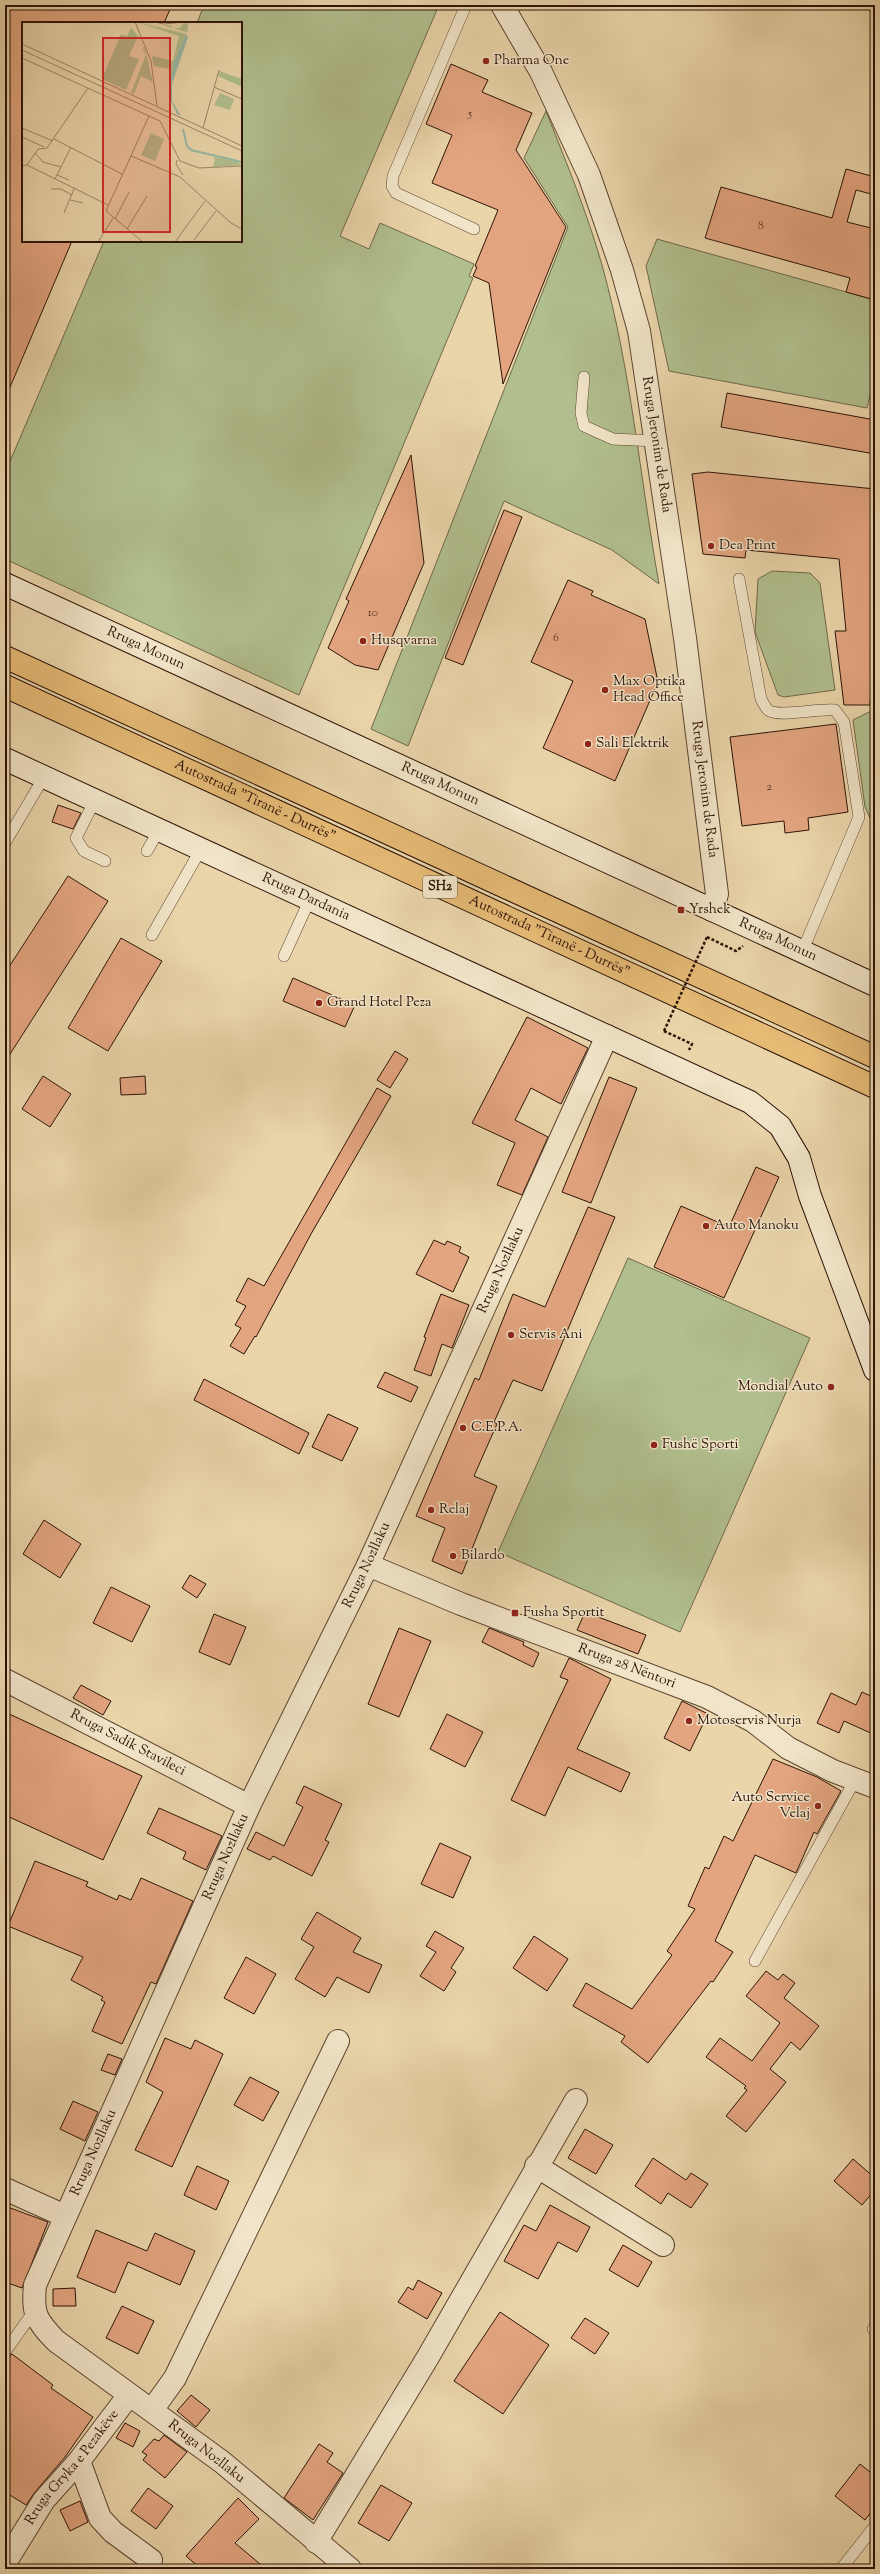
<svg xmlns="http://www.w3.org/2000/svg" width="880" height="2574" viewBox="0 0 880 2574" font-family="'Sorts Mill Goudy',serif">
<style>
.green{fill:#b1be8d;stroke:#6f684a}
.building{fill:#e3a580;stroke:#2d1307}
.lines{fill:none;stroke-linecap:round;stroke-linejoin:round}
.lane-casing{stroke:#5c4430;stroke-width:12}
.street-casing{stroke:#5c4430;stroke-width:24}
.secondary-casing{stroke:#2d1307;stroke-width:24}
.highway-casing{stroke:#2d1307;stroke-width:24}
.path{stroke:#2d1307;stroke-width:2.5;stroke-dasharray:3 2;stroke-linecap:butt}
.lane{stroke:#f1e4c8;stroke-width:11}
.street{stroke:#f1e4c8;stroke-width:22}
.secondary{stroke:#f1e4c8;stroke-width:22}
.highway{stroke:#e5ba75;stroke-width:22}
.path-bridge{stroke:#2d1307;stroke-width:2.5;stroke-dasharray:3 2;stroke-linecap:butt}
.poi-dot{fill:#8f2418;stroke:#f1e4c8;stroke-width:1.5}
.labels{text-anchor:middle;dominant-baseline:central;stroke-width:3;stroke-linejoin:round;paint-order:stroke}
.number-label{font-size:12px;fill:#5a3825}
.shield{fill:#f1e4c8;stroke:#685241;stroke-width:1}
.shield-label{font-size:13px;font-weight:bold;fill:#2d1307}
.poi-label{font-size:14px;fill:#2d1307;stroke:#f1e4c8;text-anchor:start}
.street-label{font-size:14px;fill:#2d1307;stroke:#f1e4c8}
.inset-river{fill:none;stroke:#98b9a6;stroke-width:2}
.inset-road{fill:none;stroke:#9e8769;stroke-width:1}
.view{fill:#d62828;fill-opacity:0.15;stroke:#d62828;stroke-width:2}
.inset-edge{fill:none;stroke:#2d1307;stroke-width:2}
</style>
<rect width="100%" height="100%" fill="#ead5aa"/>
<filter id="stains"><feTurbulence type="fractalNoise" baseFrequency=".005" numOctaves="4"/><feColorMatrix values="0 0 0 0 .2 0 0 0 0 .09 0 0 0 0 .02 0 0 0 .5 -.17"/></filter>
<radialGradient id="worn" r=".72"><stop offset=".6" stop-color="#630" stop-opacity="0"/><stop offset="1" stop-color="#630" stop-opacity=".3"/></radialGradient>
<path class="green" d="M204,5H439L340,236L369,249L380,223L474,264L469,276L473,278L299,695L5,559V473L104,241H241V23H197Z
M546,111C566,162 587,212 602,265C631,369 640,478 659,584L612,550L504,501L408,746L371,729L568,227L524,158Z
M657,239L875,300V375L867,408L669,371L646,266Z
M772,571L810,573L820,583L835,690L784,697L778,695L755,632L758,579Z
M875,709V829L865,807L853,720Z
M628,1258L810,1338L680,1632L498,1552Z"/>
<path class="building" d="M5,5H172L164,23H23V241H72L5,399Z
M451,64L488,80L482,92L532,113L516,150L566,227L503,384L489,283L473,276L477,267L475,266L498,210L432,183L452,135L426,124Z
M846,169L875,177V195L856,190L847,222L875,229V300L846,292L850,278L705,238L721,187L832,218Z
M727,393L875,420V454L721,427Z
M411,455L424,563L378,670L355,665L328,648L349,601L346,599Z
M708,472L875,489L872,526H875V616L870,705H844L835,631H846L839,559L746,550L745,558L703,554L692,474Z
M504,510L522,517L463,665L445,658Z
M568,580L593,591L591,595L645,619L658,682L615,781L543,748L573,681L531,662Z
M836,724L848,812L808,818L809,830L785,833L784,821L742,826L730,737Z
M58,805L81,813L73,829L52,822Z
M68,876L108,901L5,1062V973Z
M121,938L162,961L108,1051L68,1028Z
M293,978L355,1005L345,1027L283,1001Z
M527,1017L588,1048L561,1104L531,1088L515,1120L548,1137L522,1195L497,1185L515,1143L472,1123Z
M395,1051L408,1059L390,1088L377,1080Z
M43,1076L71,1094L50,1127L22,1109Z
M145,1076L146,1094L121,1095L120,1078Z
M609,1077L637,1088L591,1203L562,1192Z
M377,1088L391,1096L311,1234L256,1337L255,1336L244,1354L230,1346L241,1328L235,1325L246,1306L236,1301L248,1278L264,1286Z
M756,1167L779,1177L724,1298L654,1267L681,1206L729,1227Z
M588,1207L615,1217L542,1391L513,1380L494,1422L497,1424L474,1476L497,1486L462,1574L432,1561L445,1528L416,1516L475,1378L479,1380L513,1294L545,1307Z
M434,1240L445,1245L447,1241L461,1247L459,1252L469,1257L453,1292L416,1274Z
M441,1294L469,1305L452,1348L442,1344L431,1376L414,1370L426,1338L424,1337Z
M385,1372L418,1387L411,1402L377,1387Z
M204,1379L309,1433L299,1454L194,1400Z
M328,1414L358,1428L342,1461L312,1447Z
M44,1520L81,1544L60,1578L23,1554Z
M190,1575L206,1584L197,1598L182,1588Z
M111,1587L150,1606L132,1642L93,1623Z
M585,1612L646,1635L638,1654L577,1630Z
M214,1614L246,1627L230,1665L199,1652Z
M399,1628L431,1641L399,1717L368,1704Z
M489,1628L524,1642L523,1645L539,1653L533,1667L482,1642Z
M569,1658L611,1679L577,1749L630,1773L621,1792L568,1767L545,1816L511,1800L568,1680L560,1677Z
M81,1685L111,1701L103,1715L73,1698Z
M862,1692L875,1698V1735L844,1721L839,1733L817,1723L831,1693L856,1705Z
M682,1701L708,1714L690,1751L664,1738Z
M5,1712L142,1776L103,1860L5,1815Z
M447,1714L483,1732L465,1767L430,1749Z
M773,1759L817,1777L841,1791L817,1834L814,1832L796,1873L755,1855L715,1941L733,1952L713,1982L711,1981L648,2063L621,2042L625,2036L573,2006L586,1983L632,2009L672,1955L667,1951L695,1909L688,1906L705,1867L709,1869L724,1836L733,1841Z
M304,1786L342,1804L325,1840L329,1842L312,1876L273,1856L270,1860L247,1849L256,1832L284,1846L303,1807L296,1803Z
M159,1808L222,1836L206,1870L183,1859L186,1852L147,1833Z
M440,1843L471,1857L453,1898L421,1884Z
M35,1861L88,1882L86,1886L117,1900L119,1895L131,1900L141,1878L193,1901L156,1984L151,1982L122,2044L92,2031L105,2002L101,2000L103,1997L71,1980L83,1957L8,1926Z
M317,1912L361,1938L353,1952L382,1965L369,1993L337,1977L325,1997L295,1979L314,1947L301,1939Z
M435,1931L464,1948L451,1968L456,1972L444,1991L420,1976L436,1952L426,1946Z
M534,1936L568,1959L547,1991L513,1968Z
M246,1957L276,1974L254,2014L224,1998Z
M766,1971L778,1980L783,1974L795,1983L784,1998L819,2026L800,2050L791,2042L770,2069L786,2082L746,2132L726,2116L747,2090L744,2088L746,2086L706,2057L720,2038L752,2061L780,2023L746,1996Z
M165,2038L191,2049L195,2040L223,2054L172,2167L135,2150L163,2092L146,2082Z
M108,2054L122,2059L115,2075L101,2070Z
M250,2077L279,2092L263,2121L234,2105Z
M73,2101L98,2112L85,2141L60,2129Z
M585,2129L613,2145L596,2174L568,2158Z
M653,2158L686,2180L691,2173L708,2184L691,2208L668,2193L661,2204L635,2186Z
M853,2159L875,2178V2190L862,2205L834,2181Z
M197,2166L229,2181L216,2210L184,2195Z
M550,2205L590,2227L577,2252L558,2242L538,2279L504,2261L524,2225L536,2231Z
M5,2206L48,2222L22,2288L5,2282V2255L10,2243L5,2241Z
M96,2230L147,2251L155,2233L195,2251L180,2285L128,2262L115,2293L77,2277Z
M623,2245L652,2262L638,2287L609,2270Z
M418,2280L442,2293L427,2319L398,2302L408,2287L413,2290Z
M75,2288L76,2306H53V2289Z
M122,2306L154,2321L138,2354L106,2338Z
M500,2312L549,2345L503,2414L454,2381Z
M585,2318L609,2333L595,2354L571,2338Z
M12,2354L53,2385L51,2388L93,2417L65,2457L35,2492L26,2505L5,2492V2359Z
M191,2395L210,2410L196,2427L177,2411Z
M125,2423L140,2431L133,2447L116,2438Z
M164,2435L187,2452L165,2478L143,2460L147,2455L142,2452L154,2439L159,2441Z
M319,2444L333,2453L327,2462L343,2473L313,2520L284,2498Z
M860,2464L875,2476V2507L865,2520L835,2496Z
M381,2485L412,2503L389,2541L358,2523Z
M148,2488L173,2506L156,2529L131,2511Z
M238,2498L259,2519L235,2543L266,2569H201L186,2556Z
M80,2501L88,2522L70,2531L60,2510Z"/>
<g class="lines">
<defs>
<path id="lane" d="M466,5L393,176L392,186L396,193L474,229
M584,377L581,413L584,426L613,439L656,441
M739,579L761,699C763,702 765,707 768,710C778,718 820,708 835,710L844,722L859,817L802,952
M95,800L76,838L84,851L105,861
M5,843L44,777
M147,851L159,830
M152,935L201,849
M284,956L310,899
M755,1961L855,1780
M873,2329L875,2326
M5,2352L34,2311
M841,2569L875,2526"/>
<g id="street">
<path id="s1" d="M502,5L541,72L589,175L622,270L639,331L685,638L717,894L712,910"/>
<path id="s2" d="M368,1565L461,1604L707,1697L753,1721L788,1748L833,1771L875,1787"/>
<path id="s3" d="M5,1680L249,1806"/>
<path d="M536,2166L663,2245"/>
<path d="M5,2189L65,2216"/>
<path d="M152,2410L175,2378L338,2041"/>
<path d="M79,2461L100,2518L113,2532L151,2560"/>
<path d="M316,2542L428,2357L576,2100"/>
<path id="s4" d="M5,2563L44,2500L79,2461L129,2395"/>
<path id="s5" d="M350,2569L222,2462L56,2341C36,2320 32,2314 35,2285L249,1806L368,1565L607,1036"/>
</g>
<g id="secondary">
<path id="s6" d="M5,584L875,985"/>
<path id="s7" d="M5,759L750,1102L780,1126L799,1158L810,1196L875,1370"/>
</g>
<g id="highway">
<path d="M5,657L875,1057"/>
<path id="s8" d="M5,686L875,1087"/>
</g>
</defs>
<use href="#lane" class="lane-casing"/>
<use href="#street" class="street-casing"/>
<use href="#secondary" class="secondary-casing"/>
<use href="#highway" class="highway-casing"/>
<path class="path" d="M707,937L736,951L743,946
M664,1031L692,1044L689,1050"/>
<use href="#lane" class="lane"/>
<use href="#street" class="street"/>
<use href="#secondary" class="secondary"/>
<use href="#highway" class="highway"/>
<path class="path-bridge" d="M664,1031L707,937"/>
</g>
<g class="poi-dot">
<circle cx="486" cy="61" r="4"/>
<circle cx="711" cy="546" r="4"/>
<circle cx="363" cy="641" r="4"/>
<circle cx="605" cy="690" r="4"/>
<circle cx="588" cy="744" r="4"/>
<rect x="677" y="906" width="8" height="8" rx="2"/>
<circle cx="319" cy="1003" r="4"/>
<circle cx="706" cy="1226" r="4"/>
<circle cx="511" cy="1335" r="4"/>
<circle cx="831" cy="1387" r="4"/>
<circle cx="463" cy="1428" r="4"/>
<circle cx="654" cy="1445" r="4"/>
<circle cx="431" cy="1510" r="4"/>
<circle cx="453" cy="1556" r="4"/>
<rect x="511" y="1609" width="8" height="8" rx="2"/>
<circle cx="689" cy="1721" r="4"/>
<circle cx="818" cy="1806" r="4"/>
</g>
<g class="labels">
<g class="number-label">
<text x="470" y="114">5</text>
<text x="761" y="226">8</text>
<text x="373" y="613">10</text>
<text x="556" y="638">6</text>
<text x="769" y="787">2</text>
</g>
<rect class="shield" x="423" y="876" width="34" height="22" rx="3"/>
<g class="shield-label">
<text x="440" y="887">SH2</text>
</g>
<g class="poi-label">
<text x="494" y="61">Pharma One</text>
<text x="719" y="546">Dea Print</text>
<text x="371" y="641">Husqvarna</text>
<text x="613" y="682">Max Optika<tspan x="613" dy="16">Head Office</tspan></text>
<text x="596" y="744">Sali Elektrik</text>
<text x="689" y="910">Yrshek</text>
<text x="327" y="1003">Grand Hotel Peza</text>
<text x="714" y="1226">Auto Manoku</text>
<text x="519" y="1335">Servis Ani</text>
<text x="823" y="1387" text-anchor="end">Mondial Auto</text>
<text x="471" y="1428">C.E.P.A.</text>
<text x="662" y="1445">Fushë Sporti</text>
<text x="439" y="1510">Relaj</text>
<text x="461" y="1556">Bilardo</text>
<text x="523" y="1613">Fusha Sportit</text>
<text x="697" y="1721">Motoservis Nurja</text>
<text x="810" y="1798" text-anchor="end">Auto Service<tspan x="810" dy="16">Velaj</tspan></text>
</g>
<g class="street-label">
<text stroke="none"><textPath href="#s1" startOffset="470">Rruga Jeronim de Rada</textPath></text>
<text stroke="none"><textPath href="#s6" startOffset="155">Rruga Monun</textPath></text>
<text stroke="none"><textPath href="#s6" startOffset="479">Rruga Monun</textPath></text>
<text stroke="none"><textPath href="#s1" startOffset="818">Rruga Jeronim de Rada</textPath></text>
<text stroke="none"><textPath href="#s8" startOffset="275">Autostrada "Tiranë - Durrës"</textPath></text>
<text stroke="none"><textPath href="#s7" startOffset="331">Rruga Dardania</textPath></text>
<text stroke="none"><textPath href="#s8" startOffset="599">Autostrada "Tiranë - Durrës"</textPath></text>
<text stroke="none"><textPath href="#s6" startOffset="851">Rruga Monun</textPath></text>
<text stroke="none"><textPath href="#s5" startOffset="1552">Rruga Nozllaku</textPath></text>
<text stroke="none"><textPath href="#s5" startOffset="1228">Rruga Nozllaku</textPath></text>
<text stroke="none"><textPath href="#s2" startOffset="278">Rruga 28 Nëntori</textPath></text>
<text stroke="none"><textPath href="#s3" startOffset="138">Rruga Sadik Stavileci</textPath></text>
<text stroke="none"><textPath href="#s5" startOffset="904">Rruga Nozllaku</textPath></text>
<text stroke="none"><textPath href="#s5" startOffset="580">Rruga Nozllaku</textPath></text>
<text transform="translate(206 2452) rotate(38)">Rruga Nozllaku</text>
<text stroke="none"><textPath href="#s4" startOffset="117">Rruga Gryka e Pezakëve</textPath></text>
</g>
</g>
<g transform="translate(22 22)">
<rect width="220" height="220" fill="#ead5aa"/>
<path d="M115,0L164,12L152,39L149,56V44L147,47L132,44L130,36L131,34L151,39L157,14ZM178,0L166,4L165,10L143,4L149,3L150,6H158L161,2L166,1V4ZM109,6L116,14L107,34L117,37L104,68L80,57L99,12L105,14ZM122,24L131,60L119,54L112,72L109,71L124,33L121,28ZM197,49L220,57V65L196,54ZM198,71L212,77L208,88L192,83ZM129,111L142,117L133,139L119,133ZM191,135L214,139L220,143L191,145L193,137Z" fill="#b1be8d"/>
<path d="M164,12L166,15L150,62V79L159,94L155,92L148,77V60L152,39Z" fill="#98b9a6"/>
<path class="inset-river" d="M161,107L165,124L169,128L220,140"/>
<path class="inset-road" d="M113,0L129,39L135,84M132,0L142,2L162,0M0,22L220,124M0,28L220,129M0,36L138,99L158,139L177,146L220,144M192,65L220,77M0,106L31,119M181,106L197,48M0,115L22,125M32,117L100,152M13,131L21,140L39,145M109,134L158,155M155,138L154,142L161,153M5,143L16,127L25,126L66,66M0,144L5,143L86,183M35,153L47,158M158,155L209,201L220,207M33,157L49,125M29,167H39L50,173M48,178L61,181M42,191L52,167M93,197L107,170M105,207L125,174M172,218L194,189M76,220L91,196M121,220L84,189L127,94M153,220L183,179"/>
<path class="view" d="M81,16H148V210H81Z"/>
<rect width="220" height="220" class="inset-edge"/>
</g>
<rect width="880" height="2574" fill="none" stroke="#ead5aa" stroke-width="20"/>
<rect x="6" y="6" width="868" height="2562" fill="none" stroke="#2d1307" stroke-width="2"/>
<rect x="10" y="10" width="860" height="2554" fill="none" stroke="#2d1307"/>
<rect width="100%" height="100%" filter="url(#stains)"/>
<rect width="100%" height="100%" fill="url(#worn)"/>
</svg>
